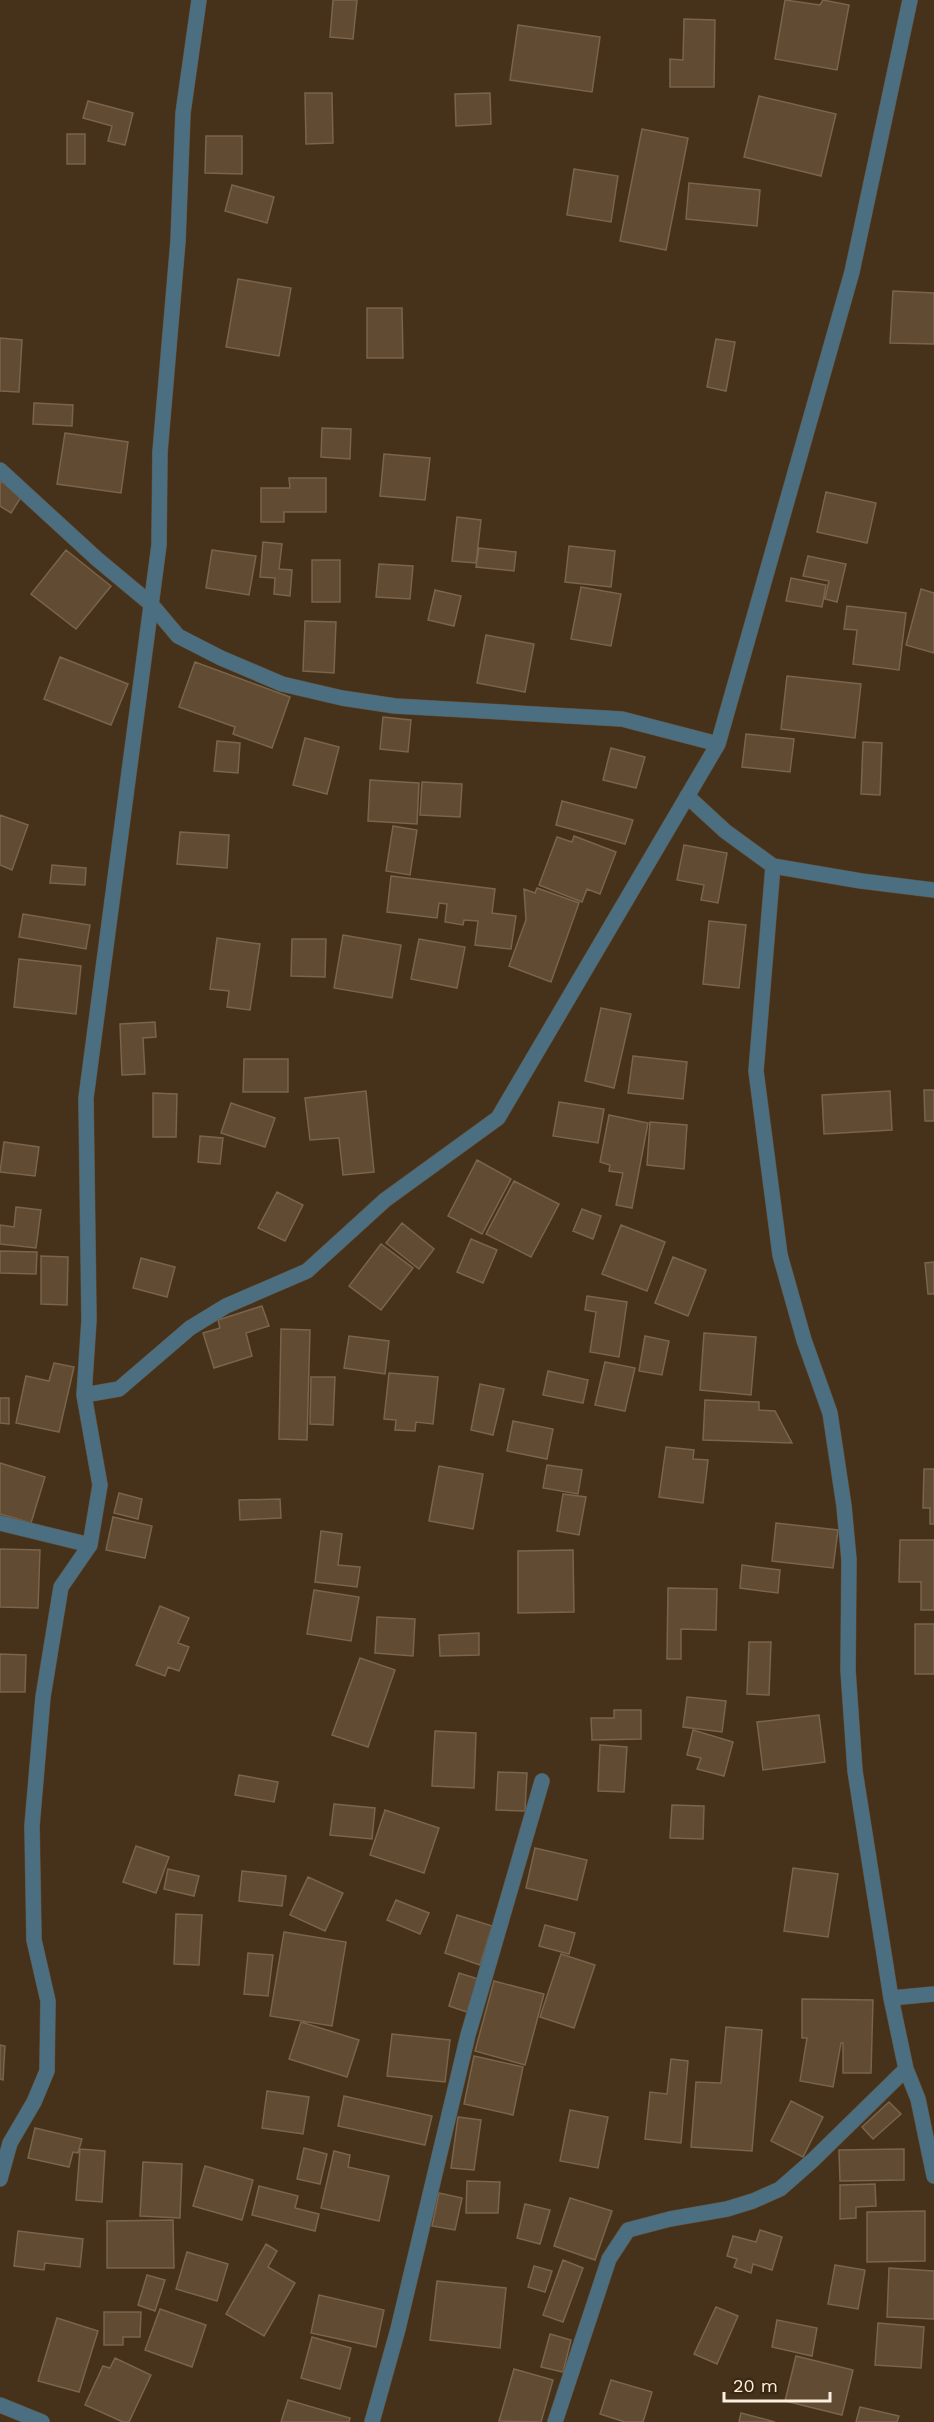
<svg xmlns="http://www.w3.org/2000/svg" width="934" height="2422" viewBox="0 0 934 2422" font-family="'Work Sans',sans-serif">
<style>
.building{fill:#614b33;stroke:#7a644b;stroke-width:1.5}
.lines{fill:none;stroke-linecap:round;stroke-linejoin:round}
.street-casing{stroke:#63503a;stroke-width:16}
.street{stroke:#4b6f80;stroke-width:15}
</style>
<rect width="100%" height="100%" fill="#46321a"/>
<path class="building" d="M333,0H357L353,39L330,37Z
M785,0L820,5L823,0L849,5L837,70L775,59Z
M684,19L715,20L714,87H670V59L683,60Z
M518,25L600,37L592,92L510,80Z
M305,93H332L333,143L306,144Z
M490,93L491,124L456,126L455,94Z
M759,96L836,114L821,176L744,157Z
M88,101L133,113L125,145L108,141L112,126L83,118Z
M642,129L688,138L666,250L620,241Z
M67,134H85V164H67Z
M206,136H242V174L205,173Z
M574,169L618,176L611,222L567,215Z
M689,183L760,190L757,226L686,219Z
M232,185L274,197L267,223L225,211Z
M238,279L291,288L279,356L226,347Z
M893,291L934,293V344L890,343Z
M367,308H402L403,358H367Z
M0,338L22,340L19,392L0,391Z
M716,339L735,342L726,391L707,387Z
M34,403L73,405L72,426L33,424Z
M322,428L351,429L350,459L321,457Z
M65,433L128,442L121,493L57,484Z
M384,454L430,458L425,500L380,496Z
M289,478H326V512H284V522H261V488H290Z
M0,481L23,494L11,513L0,506Z
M826,492L876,503L867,543L817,532Z
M457,517L481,520L476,563L452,561Z
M263,542L282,544L279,569L292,570L290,596L274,594L275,578L260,577Z
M569,546L615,551L611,587L565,582Z
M479,548L516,552L514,571L476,567Z
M66,550L111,586L76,629L31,594Z
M212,550L256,556L249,595L206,588Z
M808,556L846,564L837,602L825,599L829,581L803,576Z
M312,560H340V602H312Z
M379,564L413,566L410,599L376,597Z
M791,578L826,585L822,607L786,601Z
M581,587L621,594L611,646L571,639Z
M921,589L934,593V653L906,645Z
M435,590L461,596L454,626L428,620Z
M847,606L906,613L899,670L853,664L857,630L844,629Z
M305,621L336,622L334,673L303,671Z
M486,635L534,644L525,692L477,683Z
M60,657L128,684L111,725L44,699Z
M195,662L290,697L272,748L233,734L235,727L179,707Z
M787,676L861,684L855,738L781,729Z
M383,717L411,720L408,752L380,749Z
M746,734L794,739L790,772L742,767Z
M305,738L339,747L327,794L293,785Z
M217,741L240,743L238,773L214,771Z
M863,742L882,743L880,795L861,794Z
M611,748L645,757L636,788L603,780Z
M370,780L419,783L417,824L368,821Z
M422,782L462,784L460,817L420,815Z
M562,801L633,820L625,844L556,825Z
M0,815L28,825L12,870L0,865Z
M393,826L417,830L410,875L386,871Z
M180,832L229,835L227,868L177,864Z
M574,836L616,852L600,894L587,889L582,902L539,885L557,837L572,842Z
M684,845L727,853L718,903L701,900L704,885L677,880Z
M52,865L86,868L85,885L50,883Z
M391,876L495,889L492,913L516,916L511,949L475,945L478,921L464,920L463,925L445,922L447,904L439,903L437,918L387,912Z
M537,888L579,903L551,982L509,966L526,920L524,889L535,893Z
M23,914L90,925L86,949L19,937Z
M709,921L746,925L739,988L703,984Z
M343,935L401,945L392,998L334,988Z
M217,938L260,944L250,1010L227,1007L229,991L210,989Z
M292,939H326L325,977L291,976Z
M419,939L465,947L457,988L411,979Z
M19,959L81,966L76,1014L14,1007Z
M601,1008L631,1014L614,1088L585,1081Z
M155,1022L156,1037L143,1038L145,1074L122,1075L120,1024Z
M633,1056L687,1062L683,1099L628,1093Z
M244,1059H288V1092H243Z
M924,1090H934V1121H925Z
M366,1091L374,1172L343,1175L339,1138L310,1140L305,1098Z
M890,1091L892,1130L824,1134L822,1095Z
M153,1093L177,1094L176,1137H153Z
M559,1102L604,1109L598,1143L553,1136Z
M231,1103L275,1118L265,1147L221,1133Z
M609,1115L648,1123L632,1208L616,1205L623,1173L609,1171L610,1165L600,1162Z
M650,1122L687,1125L684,1169L647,1165Z
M200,1136L223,1138L220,1164L198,1162Z
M4,1142L39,1147L35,1176L0,1172Z
M477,1160L511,1179L482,1234L448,1216Z
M514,1181L559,1204L531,1257L486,1234Z
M277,1192L303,1205L285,1241L258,1228Z
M16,1207L41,1210L36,1248L0,1244V1225L14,1227Z
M582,1209L601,1216L593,1239L573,1231Z
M402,1223L434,1249L419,1269L386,1243Z
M621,1225L665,1242L647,1291L602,1274Z
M471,1239L497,1250L483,1283L457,1272Z
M381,1244L413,1268L381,1310L349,1286Z
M0,1251L37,1252L36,1274L0,1273Z
M41,1256L68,1257L67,1305L41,1304Z
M673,1257L706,1270L688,1316L655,1303Z
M141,1258L175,1267L167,1297L133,1288Z
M934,1262V1294H928L925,1263Z
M587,1296L627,1302L619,1357L590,1352L596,1312L585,1310Z
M262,1306L269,1326L246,1333L252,1356L214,1368L203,1333L220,1328L218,1320Z
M281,1329L310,1330L307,1440L279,1439Z
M704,1333L756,1337L751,1395L700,1390Z
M349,1336L389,1341L385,1374L344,1368Z
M645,1336L669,1341L662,1375L639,1371Z
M605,1362L635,1368L625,1411L595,1405Z
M54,1363L74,1367L59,1432L16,1423L26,1376L49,1381Z
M548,1371L588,1380L583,1403L543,1395Z
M389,1373L438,1377L433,1424L416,1422L415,1431L395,1430L396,1420L384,1419Z
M311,1377H335L333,1425L310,1424Z
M480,1384L504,1389L493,1435L471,1430Z
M0,1398H9V1424L0,1423Z
M705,1400L759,1402V1410L775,1411L792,1443L703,1440Z
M513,1421L553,1429L547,1459L507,1451Z
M666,1447L694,1450L693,1459L708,1460L703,1503L659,1497Z
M0,1463L45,1477L31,1523L0,1514Z
M547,1465L582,1470L578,1494L543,1488Z
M439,1466L483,1474L473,1529L429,1521Z
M924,1469H934V1524H930V1508H923Z
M119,1493L142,1499L138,1519L114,1513Z
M563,1494L586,1497L579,1535L557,1531Z
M280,1499L281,1518L240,1520L239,1500Z
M113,1517L152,1526L145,1558L106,1550Z
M776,1523L838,1530L833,1568L772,1561Z
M321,1531L342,1534L338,1565L360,1567L357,1587L315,1582Z
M900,1540H934V1610H921V1582H899Z
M0,1549L40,1550L38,1608L0,1607Z
M573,1550L574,1612L518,1613V1551Z
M742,1565L780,1570L778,1593L740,1588Z
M668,1588L717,1589L716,1630L681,1629V1659H667Z
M314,1590L359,1597L351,1641L307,1634Z
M160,1606L189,1618L178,1643L189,1647L179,1671L168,1667L165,1676L136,1665Z
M377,1617L415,1619L413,1656L375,1653Z
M915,1624H934V1674H915Z
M479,1633V1655L440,1656L439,1635Z
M749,1642H771L769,1695L747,1694Z
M0,1654L26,1655L25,1692H0Z
M360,1658L395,1670L368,1747L332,1735Z
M687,1697L726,1701L722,1732L683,1727Z
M614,1710H641V1739L592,1740L591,1718H614Z
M819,1715L825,1762L763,1770L757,1722Z
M693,1730L733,1742L724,1776L697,1769L701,1758L687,1755Z
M435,1731L476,1733L474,1788L432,1786Z
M600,1745L627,1747L624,1792L598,1791Z
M498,1772L527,1773L525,1811L496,1810Z
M239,1775L278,1782L274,1802L235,1795Z
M334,1804L375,1808L372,1839L330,1835Z
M672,1805L704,1806L703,1839L670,1838Z
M385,1810L439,1828L424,1873L370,1855Z
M136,1846L169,1857L156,1893L123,1882Z
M535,1848L587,1860L577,1900L526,1888Z
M793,1868L838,1874L828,1937L784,1931Z
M168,1869L199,1876L194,1896L164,1889Z
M242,1871L286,1876L282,1906L239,1901Z
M308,1877L343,1893L325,1931L290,1915Z
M396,1900L429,1913L420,1934L387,1920Z
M176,1914L202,1915L199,1965L174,1964Z
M457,1915L492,1926L480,1965L445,1953Z
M545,1925L575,1933L569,1954L539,1946Z
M284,1932L346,1942L332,2026L270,2016Z
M248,1953L273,1955L268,1996L244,1994Z
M561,1954L595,1965L574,2028L540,2017Z
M459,1973L478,1979L467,2012L449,2006Z
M494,1981L544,1994L525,2065L475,2051Z
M802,1999L873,2000L871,2073H843V2043H841L833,2087L800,2081L807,2038H802Z
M301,2022L359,2040L347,2077L289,2059Z
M726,2027L762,2030L752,2151L691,2147L696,2082L721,2083Z
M392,2034L450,2040L445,2082L387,2076Z
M0,2045L5,2046L3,2080L0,2079Z
M474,2056L523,2067L513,2115L464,2104Z
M671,2059L688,2061L681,2143L645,2139L650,2092L667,2094Z
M267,2091L309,2097L303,2134L262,2128Z
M344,2096L432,2116L425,2145L338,2126Z
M791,2101L823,2117L803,2157L771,2141Z
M889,2102L901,2114L873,2139L862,2127Z
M570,2110L608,2117L598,2168L560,2161Z
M458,2117L481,2120L474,2170L451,2168Z
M35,2128L82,2139L78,2153L73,2152L69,2167L28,2158Z
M304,2148L327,2154L320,2184L297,2179Z
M80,2149L105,2151L102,2202L76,2200Z
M904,2149V2180L840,2181L839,2150Z
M334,2151L350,2155L348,2167L389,2176L379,2221L321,2208Z
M143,2162L182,2164L180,2218L140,2216Z
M205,2166L253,2180L242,2220L193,2206Z
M467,2181L500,2182L498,2213H466Z
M875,2184L876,2206L856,2207V2218L840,2219V2185Z
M259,2186L298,2196L295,2208L319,2214L315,2231L252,2215Z
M439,2193L462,2198L455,2230L432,2226Z
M570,2198L612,2211L595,2260L554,2246Z
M525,2204L550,2210L540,2244L517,2238Z
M925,2211V2261L867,2262V2212Z
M173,2220L174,2268H107V2221Z
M760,2230L782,2237L772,2270L753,2264L751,2273L734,2267L737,2259L727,2256L733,2236L756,2242Z
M18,2231L83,2239L80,2267L45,2263L44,2270L14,2266Z
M266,2244L277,2251L268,2267L295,2283L264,2336L226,2314Z
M187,2252L228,2264L217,2301L176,2289Z
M563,2260L583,2268L563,2322L543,2315Z
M835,2265L865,2270L858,2309L828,2304Z
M534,2266L552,2271L545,2292L528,2287Z
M889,2268L934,2271V2319L887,2317Z
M147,2275L165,2280L155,2311L138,2305Z
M437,2281L506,2288L500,2348L430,2340Z
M319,2295L384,2310L376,2347L311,2333Z
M716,2307L738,2316L717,2364L694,2354Z
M160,2309L206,2325L192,2367L145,2350Z
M104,2312H141L140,2337H123V2345H104Z
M57,2318L98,2331L79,2392L38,2381Z
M777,2320L817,2328L812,2356L772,2347Z
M878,2323L924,2327L921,2368L875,2365Z
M550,2334L571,2340L563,2372L541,2367Z
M312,2337L351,2348L340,2389L301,2378Z
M796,2356L853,2370L842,2415L785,2401Z
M115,2358L151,2375L129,2422H123L85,2405L103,2366L110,2368Z
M514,2369L553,2380L541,2422L499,2421Z
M611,2380L652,2392L643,2422H625L600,2414Z
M288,2400L350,2418L349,2422H281Z
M860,2407L899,2416L897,2422H856Z
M741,2413L775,2422H739Z"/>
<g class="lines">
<defs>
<path id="street" d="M0,470L97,559L151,604L178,636L221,658L282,684L342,698L395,706L622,719L718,744
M687,796L725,831L773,866L861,881L934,890
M773,866L756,1071L780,1255L804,1340L830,1413L844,1506L849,1560L848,1670L855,1771L891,1998L906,2069L918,2099L934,2176
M84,1395L119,1389L190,1328L226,1306L307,1271L385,1200L498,1118L718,744L852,272L910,0
M0,1523L90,1545
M891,1998L934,1994
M0,2179L10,2143L34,2102L47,2071L48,2001L34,1940L32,1826L43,1697L61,1587L90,1545L100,1485L84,1395L89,1320L86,1098L159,545L160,452L178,241L183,113L199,0
M0,2405L42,2422
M372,2422L398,2329L468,2035L542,1781
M555,2422L609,2259L628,2230L670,2219L727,2209L753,2201L780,2189L813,2160L906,2069"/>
</defs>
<use href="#street" class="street-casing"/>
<use href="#street" class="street"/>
</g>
<path d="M724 2392v9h106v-9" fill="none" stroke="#fcefe1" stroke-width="3"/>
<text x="733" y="2392" font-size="18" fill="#fcefe1" stroke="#3c2810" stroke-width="4.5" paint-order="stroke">20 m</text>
</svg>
